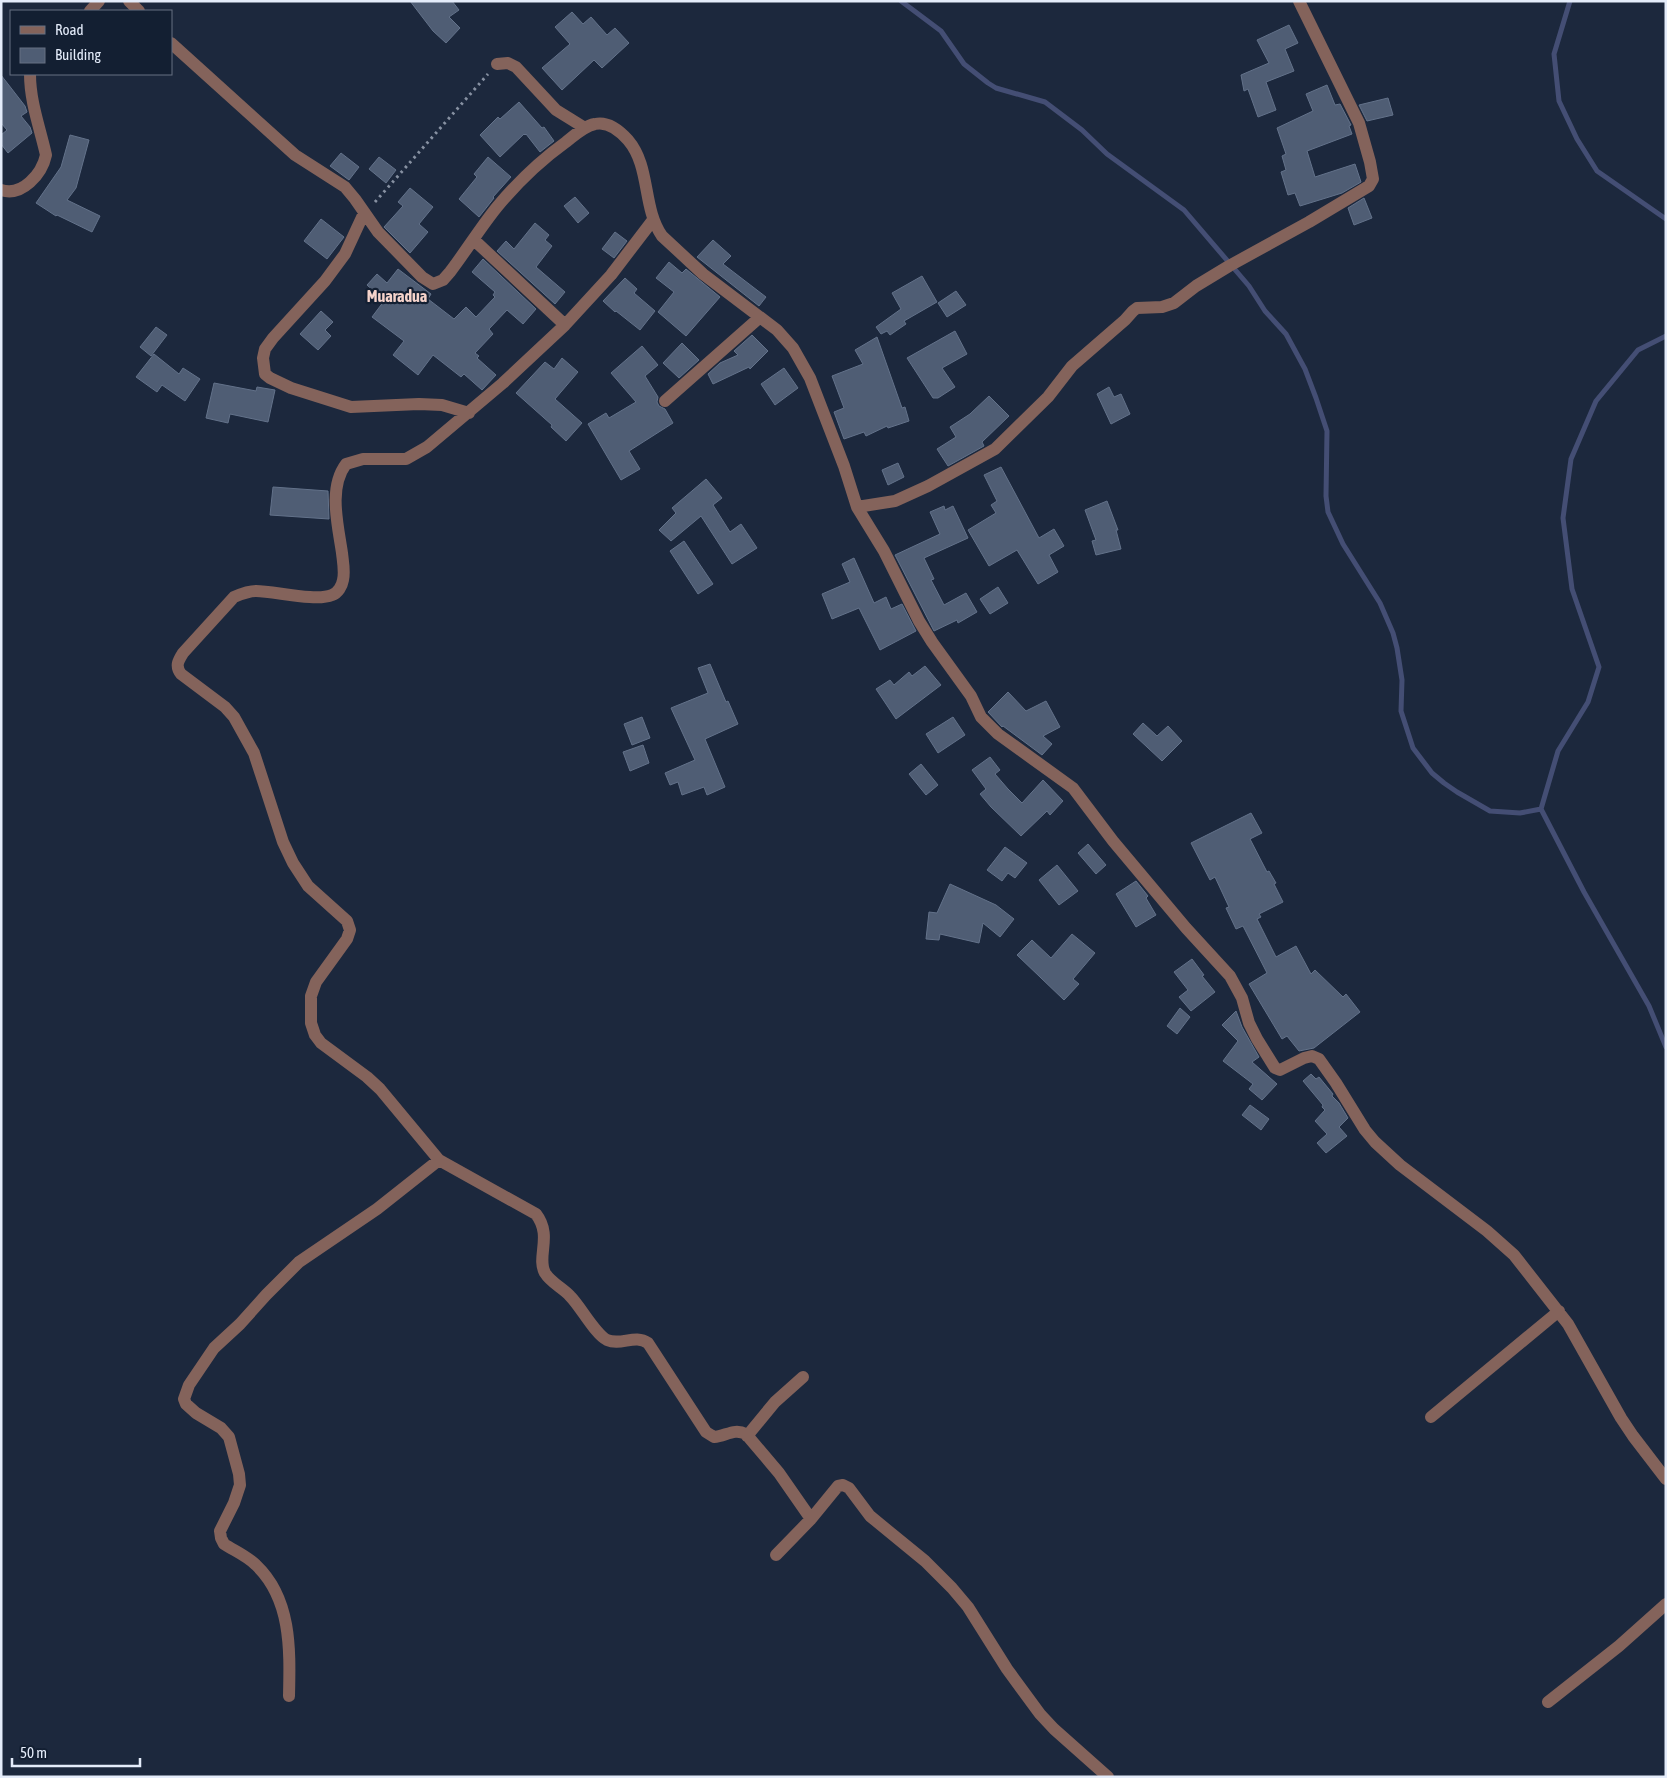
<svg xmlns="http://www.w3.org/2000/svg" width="1667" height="1778" viewBox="0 0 1667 1778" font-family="'Asap Condensed',sans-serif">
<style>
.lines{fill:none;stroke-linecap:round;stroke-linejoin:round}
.stream{stroke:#444e74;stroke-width:5}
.building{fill:#4f5d74;stroke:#63728a}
.path{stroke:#8791a2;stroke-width:3;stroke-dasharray:2.5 4;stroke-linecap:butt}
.minor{stroke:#84635b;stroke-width:12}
.labels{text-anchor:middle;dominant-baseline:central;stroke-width:4.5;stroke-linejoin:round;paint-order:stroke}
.quarter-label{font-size:16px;font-weight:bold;fill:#f5d3cb;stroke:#131f32}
</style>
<rect width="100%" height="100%" fill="#1c283d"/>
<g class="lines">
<path class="stream" d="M901,1L941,31L964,64L988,83L996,88L1045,102L1082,130L1107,154L1184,210L1249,286L1265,311L1286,334L1305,369L1316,398L1327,431L1326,496L1328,512L1343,544L1380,603L1393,633L1397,648L1402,680L1401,711L1413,748L1432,773L1444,783L1457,792L1490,811L1520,813L1541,809
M1570,1L1554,54L1559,101L1577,139L1597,171L1666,219
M1666,336L1638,350L1596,401L1571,459L1563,518L1572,589L1599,667L1588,702L1558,751L1541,809L1584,892L1649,1006L1666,1047"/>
</g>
<path class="building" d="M410,1H452L459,10L449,17L460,28L446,43L433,31Z
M572,12L583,24L591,17L607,35L615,28L629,43L602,68L594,60L562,90L542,68L570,44L555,27Z
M1289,25L1298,43L1285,49L1294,71L1266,82L1276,110L1258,117L1248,89L1244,91L1241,75L1269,63L1257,40Z
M1,75L25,106L27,112L21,116L30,127L32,133L8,153L1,144V135L7,130L1,123Z
M1327,85L1335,105L1340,104L1351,125L1349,126L1352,134L1307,151L1315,177L1355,164L1361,182L1342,193L1300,206L1295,193L1288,195L1281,172L1286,170L1282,156L1286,154L1277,128L1313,111L1306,94Z
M1388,98L1393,115L1367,121L1359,105Z
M519,102L542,128L544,127L554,141L540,152L526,134L525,135L524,134L500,157L480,135L498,117L500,119Z
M70,135L89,140L76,188L67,200L100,216L92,232L57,215L56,216L36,203L61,167Z
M341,153L359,167L349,180L330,166Z
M379,157L396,170L386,183L369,169Z
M488,157L511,177L493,197L494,198L479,217L459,199L477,177L474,174Z
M410,188L433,207L419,224L428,232L410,253L384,227L403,206L398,202Z
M575,197L589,213L578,223L564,206Z
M1364,198L1372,218L1354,225L1348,208Z
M321,219L344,237L327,259L304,241Z
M535,223L549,235L545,240L552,246L536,267L565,292L555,304L497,251L506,241L514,249Z
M615,232L627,241L614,258L602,249Z
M713,240L731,256L723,264L766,297L759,306L697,257Z
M483,259L536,309L523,324L507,310L489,329L493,334L475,353L479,356L477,358L496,375L482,390L464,374L461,377L433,355L418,375L393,355L404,341L372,317L384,301L367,285L377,274L387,283L398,269L431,294L428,299L454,319L466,307L476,317L495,297L493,295L495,292L472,272Z
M669,262L682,273L686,269L720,297L686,336L658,312L674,292L656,278Z
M922,276L937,302L904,321L906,324L890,335L887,331L881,334L876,327L901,309L892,293Z
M625,278L637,289L634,293L655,311L640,330L616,311L615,312L603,301Z
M956,291L966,305L947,317L938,303Z
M321,311L333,322L325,330L331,336L318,350L300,334Z
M156,327L167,335L151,356L140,347Z
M955,331L967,354L942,368L955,387L938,398H933L907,358Z
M752,335L768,351L750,369L749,367L713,384L708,374L720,363L738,355L734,351Z
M877,337L902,408L905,407L909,421L888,428L887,426L866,436L864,432L844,439L834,412L844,408L832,376L863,364L855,350Z
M682,343L699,360L679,378L663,363Z
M642,346L658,365L645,376L658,397L657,402L659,406L665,409L673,423L629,451L640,469L621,480L588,424L606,413L609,418L636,402L611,373Z
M154,354L179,374L183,368L200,379L185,401L162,385L157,392L136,377Z
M562,358L578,372L555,399L582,423L566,441L551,427L552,425L516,393L545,362L554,369Z
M784,368L798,388L775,405L761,384Z
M214,383L256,391L257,387L275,390L268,422L230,414L228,423L206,418Z
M1109,387L1114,397L1121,394L1130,414L1111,424L1097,394Z
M989,396L1009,416L982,442L984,446L948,466L937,449L956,437L950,427L970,414Z
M898,463L904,477L888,485L882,470Z
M1001,467L1039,538L1054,529L1064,546L1049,555L1058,572L1038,584L1017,550L989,566L968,530L996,513L991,505L997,501L984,475Z
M706,479L722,498L713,505L730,532L741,524L757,548L732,564L701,516L671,541L659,530L676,513L672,508Z
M273,487L328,491L329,519L270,515Z
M1107,501L1118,530H1116L1121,549L1096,555L1092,541L1096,540L1085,510Z
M944,506L945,510L953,506L968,538L924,558L934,579L931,580L944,605L966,593L977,612L958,623L957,620L934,631L895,555L940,534L930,512Z
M684,541L713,584L698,594L670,551Z
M854,558L874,603L886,597L891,609L902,604L916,631L880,650L859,608L832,619L822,594L850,582L842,564Z
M998,587L1008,603L990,614L980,599Z
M710,664L726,702L728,701L738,724L705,739L725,787L707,795L704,787L682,795L678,782L670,785L665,773L695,760L671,708L708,693L698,668Z
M925,666L941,685L896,719L876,689L890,680L894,685L909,672L912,676Z
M1008,692L1026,711L1046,701L1060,727L1043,736L1052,744L1042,755L1003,726L1002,727L988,712Z
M642,717L650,738L632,745L624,724Z
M953,717L965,735L938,753L926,734Z
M1143,723L1157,736L1168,726L1182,741L1162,761L1133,734Z
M643,745L649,763L630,771L623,752Z
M990,757L1000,770L995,774L1008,789L1022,803L1043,780L1063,801L1050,815L1047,811L1021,836L991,807L980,794L986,789L972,770Z
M921,764L938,785L926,795L909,774Z
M1251,813L1262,833L1250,839L1267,872L1269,871L1276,883L1274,884L1283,902L1259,914L1261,917L1257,919L1276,957L1296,946L1311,974L1315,970L1343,997L1346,994L1360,1012L1314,1048L1299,1051L1287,1036L1282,1039L1249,984L1267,973L1243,926L1236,929L1226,908L1229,907L1215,877L1210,880L1191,843Z
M1088,844L1106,865L1096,874L1078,853Z
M1005,847L1027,863L1015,878L1008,873L1002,881L987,870Z
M1057,865L1078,891L1059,905L1039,880Z
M1136,881L1148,896L1146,898L1156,915L1136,927L1116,894Z
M950,884L996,905L1014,919L1000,937L983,923L979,943L940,934L939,940L926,939L929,912L937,913Z
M1072,934L1095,953L1073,979L1079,984L1064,1000L1017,955L1032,940L1051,958Z
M1192,959L1204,975L1202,976L1215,992L1191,1011L1179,997L1188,990L1174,972Z
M1180,1008L1190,1017L1177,1034L1167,1026Z
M1236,1011L1242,1027L1259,1057L1252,1062L1277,1084L1262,1100L1249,1089L1253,1084L1223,1061L1238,1041L1222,1025Z
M1311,1074L1316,1079L1319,1077L1333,1094L1332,1096L1339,1103L1348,1118L1339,1127L1347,1136L1326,1153L1317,1143L1327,1134L1315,1121L1325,1110L1322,1107L1323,1105L1303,1081Z
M1250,1105L1269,1119L1261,1130L1242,1115Z"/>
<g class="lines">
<path class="path" d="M375,202L488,74"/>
<path class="minor" d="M129,1L139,11
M90,11L99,1
M171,43L295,155L345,187L355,199L378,232L422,277L433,284L443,280L450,272C466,251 480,228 497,207C517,183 541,160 566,142C575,135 584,126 595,124C608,121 620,131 628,140C651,167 642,207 662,236L703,274L777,330L793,348L810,378L844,466L857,507L884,551L919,621L932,642L971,696L981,717L998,734L1073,788L1113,841L1186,928L1230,976L1242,998L1249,1023L1257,1039L1275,1068L1280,1070L1304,1058L1312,1056L1319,1059L1336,1083L1365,1130L1375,1142L1400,1165L1487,1231L1514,1255L1568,1324L1621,1418L1633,1436L1666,1479
M497,64L508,63L516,67L556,110L585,128
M1,190C22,197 42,174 46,155C40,128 30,102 30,74
M364,213L345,254L325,281L273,338L265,349L263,358L265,374L270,378L291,388L351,407L419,404L442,405L469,413
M653,220L611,275L565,325L503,383L427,447L406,459H363L346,464C328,488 338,525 342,553C343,562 345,572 343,580C342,586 338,593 332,595C316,602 274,591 256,591C248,591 241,594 234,597L183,653C178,661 175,666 181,674L225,707L234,717L254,753L283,842L293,863L308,886L347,921L350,930L347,939L316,982L311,996V1023L315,1035L321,1043L367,1077L380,1089L439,1160L536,1214C553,1236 536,1257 545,1273C551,1283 563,1288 570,1296C581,1307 595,1334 607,1340C621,1346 635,1334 648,1343L706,1432L714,1437C726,1436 734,1428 746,1434L779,1473L811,1519L838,1486L843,1485L849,1488L870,1516L925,1561L952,1588L968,1607L1007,1669L1040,1714L1054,1729L1108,1777
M474,240L565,325
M665,401L759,318
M857,507L895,501L928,486L995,449L1048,397L1072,366L1125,320L1133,311L1137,308L1162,307L1174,303L1196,286L1229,266L1309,222L1369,186L1373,179L1370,162L1359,123L1299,1
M1431,1417L1559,1311
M747,1436L775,1402L803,1377
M776,1555L811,1519
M289,1696C290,1651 292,1599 256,1565C247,1556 235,1551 224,1544L221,1538L220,1531L234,1503L240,1485L239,1474L229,1437L221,1428L196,1413L186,1404L184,1399L189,1385L214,1348L240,1324L266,1295L299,1262L377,1209L439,1160
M1548,1702L1619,1646L1666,1604"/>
</g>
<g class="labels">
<g class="quarter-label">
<text x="397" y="296">Muaradua</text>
</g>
</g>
<rect width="1667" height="1778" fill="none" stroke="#e4ecfa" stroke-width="5"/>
<rect x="10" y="10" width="162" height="65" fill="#131f32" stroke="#677182"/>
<rect x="20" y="26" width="25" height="8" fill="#84635b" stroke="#677182"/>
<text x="55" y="35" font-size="15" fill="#e4ecfa">Road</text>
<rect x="20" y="48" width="25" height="15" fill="#4f5d74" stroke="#677182"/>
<text x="55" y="60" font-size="15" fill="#e4ecfa">Building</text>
<path d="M12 1758v8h128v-8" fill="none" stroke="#e4ecfa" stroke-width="2.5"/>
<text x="20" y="1758" font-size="15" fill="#e4ecfa" stroke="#131f32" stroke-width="4" paint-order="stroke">50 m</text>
</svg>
